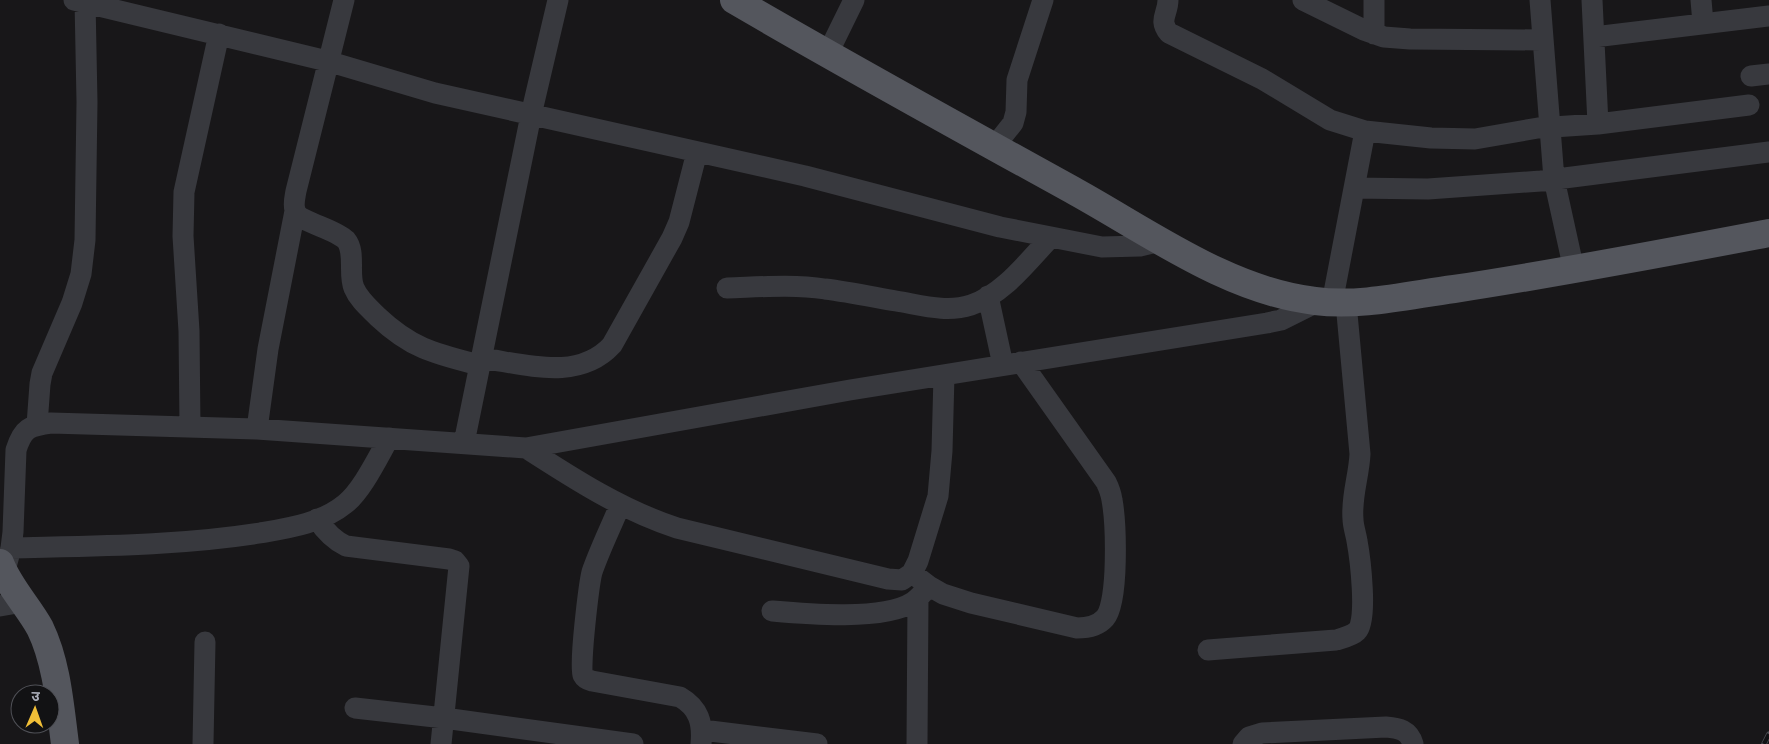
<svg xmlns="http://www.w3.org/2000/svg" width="1769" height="744" viewBox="0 0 1769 744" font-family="Figtree,'Noto Sans Devanagari',sans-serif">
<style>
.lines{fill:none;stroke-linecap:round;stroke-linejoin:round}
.minor{stroke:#38393e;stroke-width:21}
.major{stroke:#54565d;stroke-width:28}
.rail-casing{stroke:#4b4d53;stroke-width:5.5}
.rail{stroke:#121214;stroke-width:4;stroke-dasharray:11;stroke-linecap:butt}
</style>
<rect width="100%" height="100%" fill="#181719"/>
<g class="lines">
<path class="minor" d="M74,0L327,61L435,93L805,176L1000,227L1102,247L1140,246L1161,241
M344,0L296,191C295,197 293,204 295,210C298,222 334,228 346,240C356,252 348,274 354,288C359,300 369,308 378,317C412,349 436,354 479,365
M1168,0C1168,14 1158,20 1169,33L1262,79L1330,120L1365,131L1431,138L1475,139L1538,128L1598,124L1749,105
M1303,0L1364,30L1384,37L1410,39L1542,40
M1374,0V34
M1540,0L1554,179L1574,270
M1592,0L1598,124
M1701,0L1703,23
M1594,37L1769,16
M827,55L854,0
M1751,76L1769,74
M994,147L1013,123L1016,112L1017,80L1043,0
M1354,188L1428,189L1541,181L1769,152
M727,288C759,287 793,284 825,289C849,292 873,297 896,301C921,305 946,313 971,305C1004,294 1028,261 1051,237
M988,296L1003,365
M1332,303L1365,131
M481,358C525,364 578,382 612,345L672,238L679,222L697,152
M37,425L40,384L42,373L72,303L81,274L85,240L87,102L85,0
M190,427L189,331L183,236L184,192L219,34
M257,429L268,349L295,211
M464,443L531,115L558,0
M526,448C574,479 622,510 677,528L888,579L902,580L912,573L918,561L938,496L942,451L944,375
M620,505C611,527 600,549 592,572C589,584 579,666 583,675C585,679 588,680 592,681L680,697C699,708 703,723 701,744
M317,519C325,531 333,540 346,546L449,559L455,561L459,566L441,744
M11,548C94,546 178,546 260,533C289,528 322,523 345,504C362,491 378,457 389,438
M912,573L929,586L943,594L971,603L1077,628C1088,628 1098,626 1105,618C1119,602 1116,522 1112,500C1111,493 1109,488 1106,482L1021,362
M4,574L11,548L13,532L16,450C23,428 29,426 51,423L257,429L526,448L850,390L1267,323L1281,320L1317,302
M0,606L23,602
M772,611C806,614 884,621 913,602C919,598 924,592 929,586
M1208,650L1336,640C1343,638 1352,636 1357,631C1368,621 1360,557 1357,541C1356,534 1353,526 1353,519C1351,497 1359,476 1360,454L1346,303
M355,708L444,718L633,744
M702,730L817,744
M203,744L205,642
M917,744L918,598
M1243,744L1249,737L1262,733L1386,727C1399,728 1409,730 1413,744"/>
<path class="major" d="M734,0C847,66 962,129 1076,192C1150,233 1229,291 1315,301C1360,307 1409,295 1454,289C1560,273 1664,253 1769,233
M0,563C9,587 28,606 40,628C57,663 60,706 65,744"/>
<defs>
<path id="rail" d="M1764,744L1769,734"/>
</defs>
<use href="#rail" class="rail-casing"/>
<use href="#rail" class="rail"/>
</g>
<g transform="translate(35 709) rotate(2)"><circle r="24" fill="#121214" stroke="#4f5056"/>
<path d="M0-4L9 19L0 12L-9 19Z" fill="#f1bf37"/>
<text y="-8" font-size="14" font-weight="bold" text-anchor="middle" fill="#aaadb9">उ</text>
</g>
</svg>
